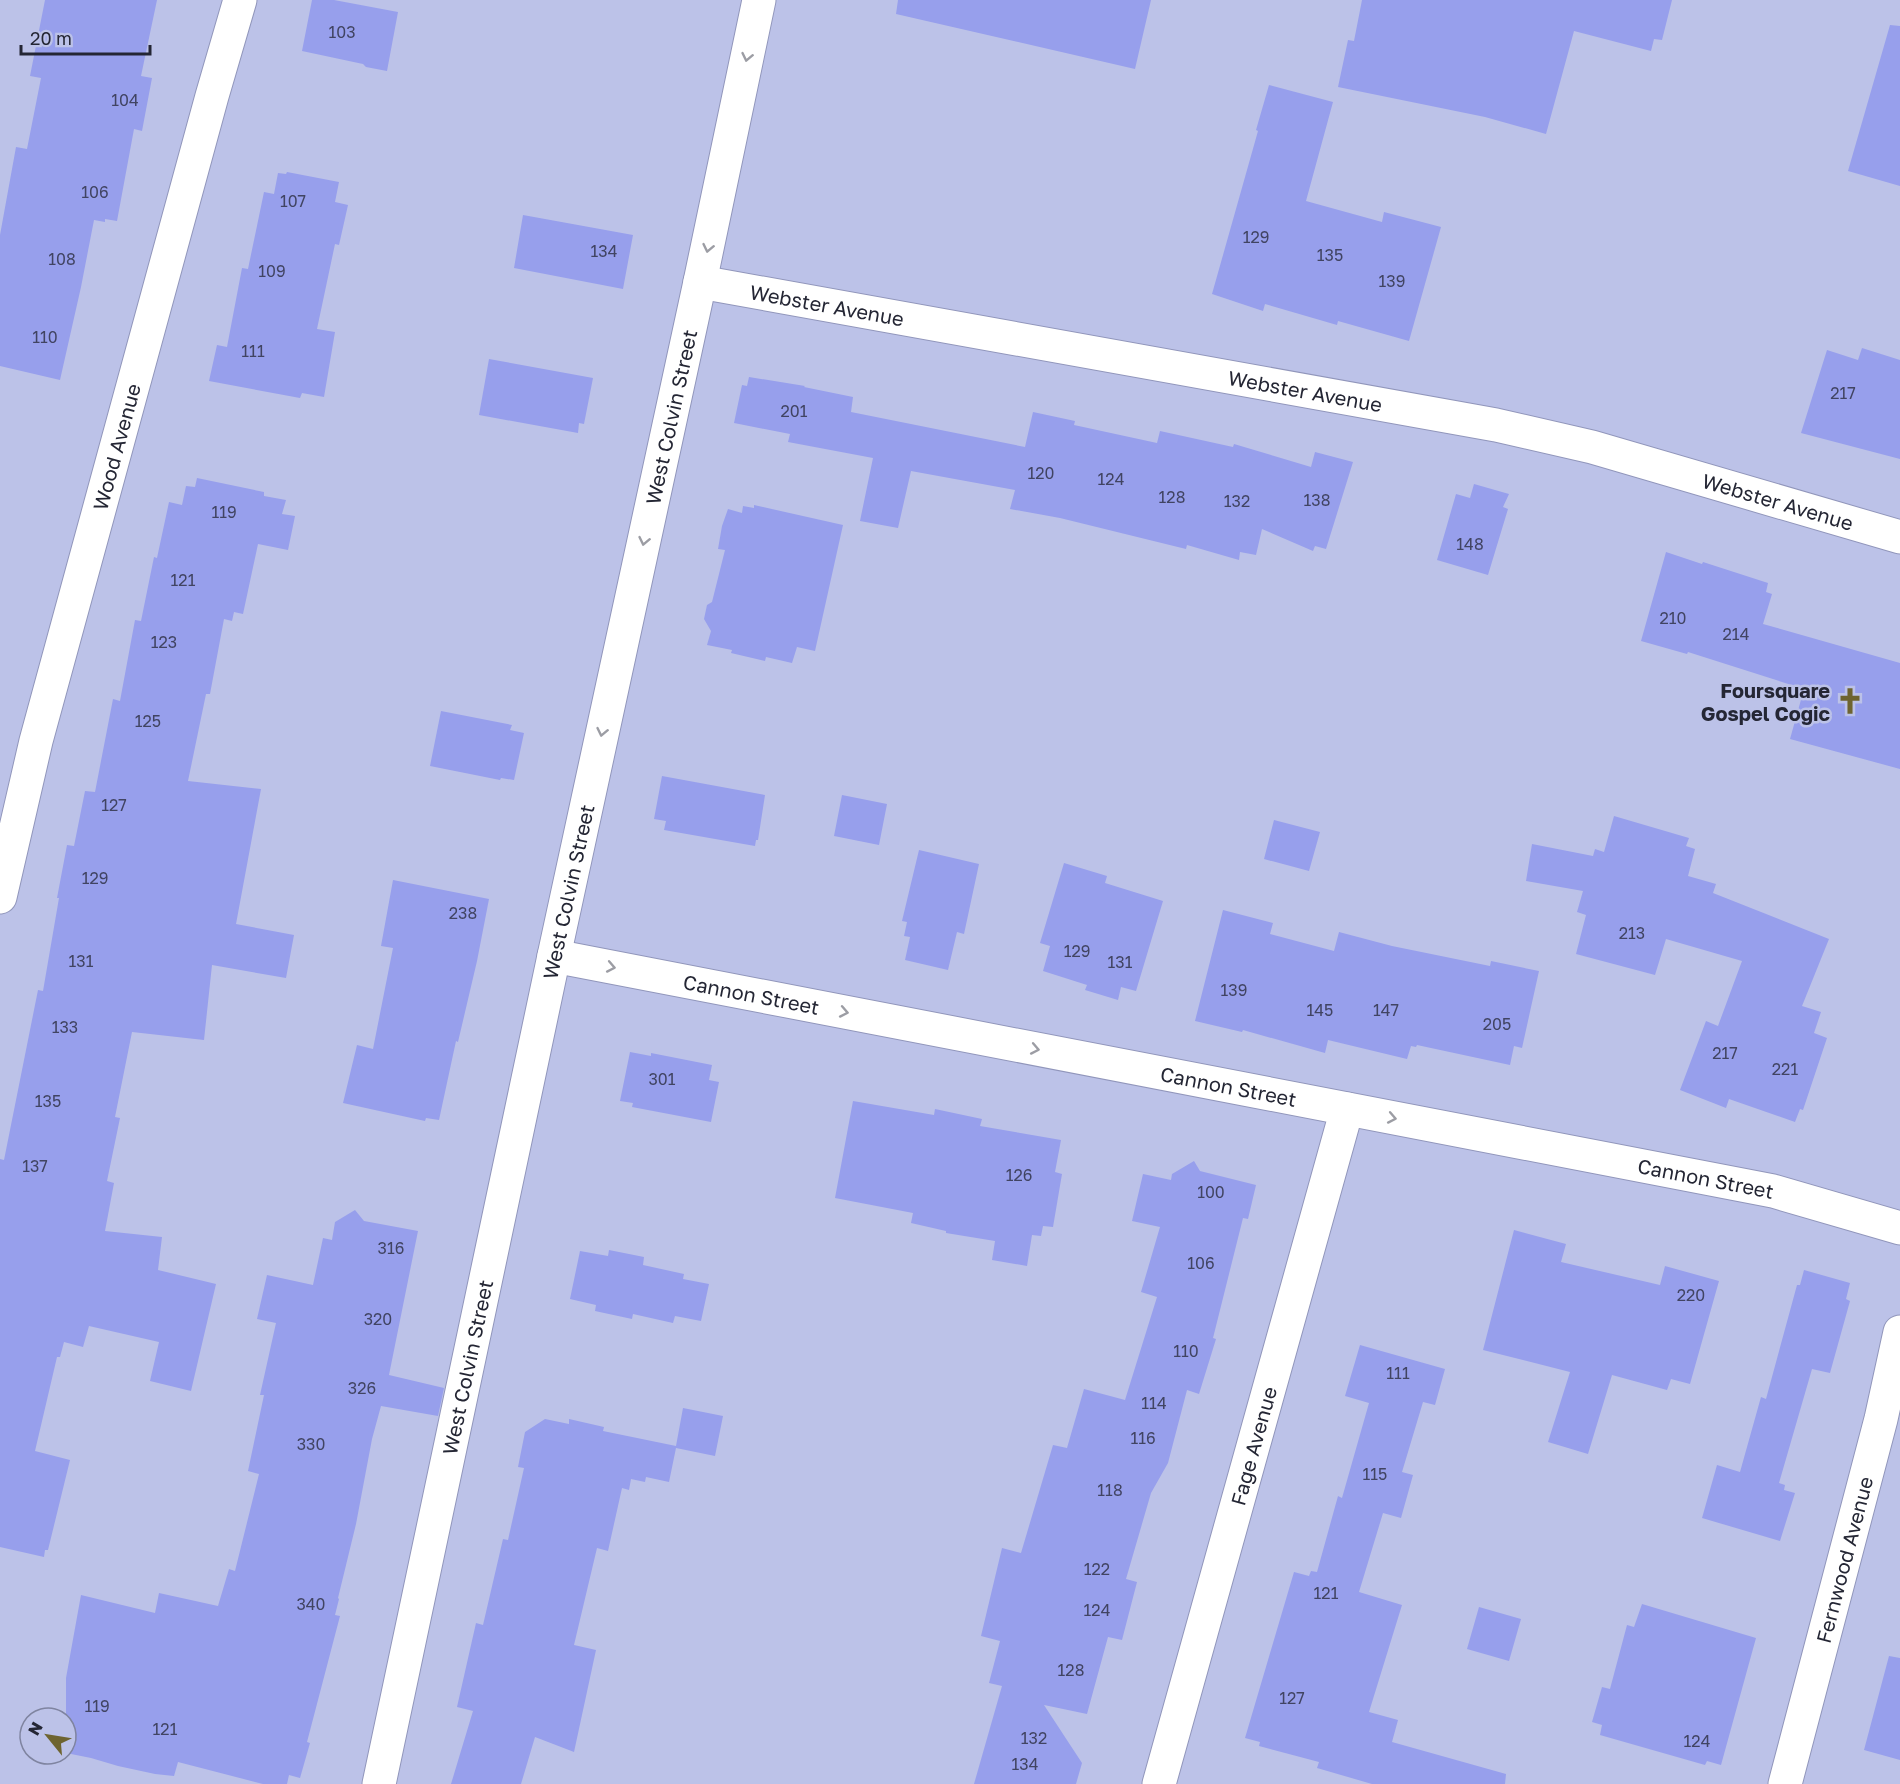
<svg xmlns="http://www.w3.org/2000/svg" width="1900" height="1784" viewBox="0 0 1900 1784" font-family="'Golos Text',sans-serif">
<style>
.building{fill:#979fec}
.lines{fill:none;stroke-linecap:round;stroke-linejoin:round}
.street-casing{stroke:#9196bb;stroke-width:35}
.street{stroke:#fff;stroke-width:33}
.oneway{stroke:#9c9da4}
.labels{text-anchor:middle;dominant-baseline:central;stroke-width:5;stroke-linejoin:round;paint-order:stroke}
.number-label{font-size:16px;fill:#414462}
.street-label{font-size:20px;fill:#242634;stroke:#bcc2e8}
.poi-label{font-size:20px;font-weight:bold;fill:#242634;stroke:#bcc2e8;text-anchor:end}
</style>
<rect width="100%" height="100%" fill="#bcc2e8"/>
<path class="building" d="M45,0H157L141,76L152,78L142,131L134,129L117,221L105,219V222L94,220L81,287L60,380L0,366V235L16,147L27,149L41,78L30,76Z
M312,0H334L398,12L387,71L366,67L363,64L302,51Z
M898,0H1151L1135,69L896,14Z
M1362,0H1672L1662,40L1654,39L1651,51L1574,31L1546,134L1485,117L1338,87L1348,40L1354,41Z
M1890,25L1900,26V186L1848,171Z
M1269,85L1333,102L1306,201L1382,222L1384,212L1441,227L1409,341L1338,321L1337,325L1265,304L1263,311L1212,294L1258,131L1256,130Z
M287,172L339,182L335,202L348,205L339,245L335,244L317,329L335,332L324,397L302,393L300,398L209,381L217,345L227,347L242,268L248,269L264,192L274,194L278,173L286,174Z
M523,215L633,235L623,289L514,268Z
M1862,348L1900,360V459L1801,433L1827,350L1858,360Z
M489,359L593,378L584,424L579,423L578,433L479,415Z
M749,377L805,386L804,387L853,397L851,412L1025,447L1033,412L1075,421L1074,425L1157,443L1160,431L1233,447L1234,444L1311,467L1315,452L1353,462L1326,549L1315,546L1313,551L1262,529L1256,555L1240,552L1239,560L1187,545L1186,549L1060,518L1010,509L1015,490L911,471L898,528L860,521L873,458L788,442L790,434L734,423L742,385L747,386Z
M197,478L264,492V496L286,500L282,514L295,516L288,550L258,544L243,614L234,612L232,621L224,619L210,694H206L188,781L261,789L236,924L294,935L286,978L212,965L204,1040L132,1032L115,1117L120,1118L107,1181L114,1183L105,1231L162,1237L158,1270L216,1284L191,1391L150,1381L159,1342L89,1326L83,1347L64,1342L60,1357H57L35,1451L70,1460L48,1550H45L44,1557L0,1547V1159L4,1160L38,990L43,991L59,898H57L67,845L74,846L85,791L95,792L113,699L120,701L135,620L141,621L154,557L157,558L169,502L182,505L186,486L195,487Z
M1474,484L1509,494L1503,507L1508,509L1488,575L1437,560L1456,494L1470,498Z
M754,505L843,525L815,651L797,647L792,663L766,657L765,661L731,653L732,650L707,645L711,631L704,619L707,605L712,602L725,550L718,549L722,526L728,509L742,513L743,506L754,508Z
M1666,552L1702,564L1703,562L1768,583L1766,592L1772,594L1763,624L1900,663V769L1790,739L1804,689L1688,652L1687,654L1641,641Z
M441,711L512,725L510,730L524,733L514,780L501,778L500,780L430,766Z
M662,776L765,795L758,840H756L755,846L664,830L666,821L654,819Z
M842,795L887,804L879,845L834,836Z
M1614,816L1689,838L1686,846L1695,849L1688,876L1716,884L1713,893L1829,939L1802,1006L1821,1012L1814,1033L1827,1038L1803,1110L1800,1109L1795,1122L1729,1099L1726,1108L1680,1090L1706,1021L1718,1026L1742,961L1666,939L1655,975L1576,954L1586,915L1577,912L1583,891L1526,881L1532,844L1593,856L1595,849L1604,852Z
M1274,820L1320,832L1309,871L1264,859Z
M919,850L979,864L964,934L957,932L948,970L905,960L910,937L904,936L907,922L902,921Z
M1064,863L1107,876L1105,883L1163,901L1136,991L1121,987L1118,1000L1085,990L1087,985L1043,971L1050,946L1040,943Z
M393,880L489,899L477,961L458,1042L456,1041L439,1120L426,1118L425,1121L343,1103L357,1045L373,1049L393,948L381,946Z
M1223,910L1273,923L1270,934L1334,951L1339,932L1392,946L1490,966L1491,961L1539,971L1522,1048L1514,1046L1510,1065L1417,1045L1416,1047L1411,1046L1407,1059L1328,1040L1325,1053L1243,1030L1242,1032L1195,1021Z
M630,1052L651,1056V1053L712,1065L709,1080L719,1082L711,1122L632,1107L633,1103L620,1101Z
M853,1101L934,1115L935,1109L982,1119L980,1126L1061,1140L1055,1172L1062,1174L1053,1227L1043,1226L1041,1236L1032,1235L1027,1266L992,1260L995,1241L946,1233V1231L911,1223L913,1213L835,1198Z
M1194,1161L1200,1171L1256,1185L1248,1219L1243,1218L1213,1338L1216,1339L1199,1394L1187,1390L1168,1463L1151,1493L1126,1579L1137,1582L1122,1640L1108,1637L1087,1714L1044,1705L1082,1763L1076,1784H974L1002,1686L989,1683L1000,1641L981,1636L1002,1548L1021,1553L1053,1445L1067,1448L1084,1389L1125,1400L1157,1297L1141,1292L1160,1227L1132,1221L1143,1174L1171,1180L1172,1174Z
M355,1210L364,1221L418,1231L389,1375L444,1388L438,1416L381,1406L372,1439L356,1524L338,1598L339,1599L335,1615L340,1616L307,1742L310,1743L300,1778L289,1775L287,1784H263L178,1762L174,1776L155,1774L118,1766L91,1758L66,1753V1678L81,1595L155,1613L159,1593L218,1606L229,1569L235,1571L259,1474L248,1471L264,1395H260L276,1323L257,1319L267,1275L313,1285L323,1238L332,1240L335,1222Z
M1514,1230L1566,1244L1561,1262L1660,1285L1665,1266L1719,1281L1690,1384L1671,1379L1667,1390L1612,1375L1588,1454L1548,1442L1570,1372L1483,1350Z
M609,1250L644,1257L643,1265L684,1274L683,1279L709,1284L701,1321L675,1316L673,1323L633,1314L632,1319L595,1311L596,1305L570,1299L580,1251L608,1256Z
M1804,1270L1850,1283L1846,1299L1850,1301L1830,1373L1812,1369L1779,1483L1785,1485L1784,1490L1795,1493L1780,1541L1702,1518L1717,1465L1740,1472L1761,1397L1766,1399L1797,1285H1800Z
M1360,1345L1445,1369L1435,1405L1423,1402L1402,1472L1413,1475L1401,1518L1383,1513L1359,1592L1402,1605L1369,1712L1398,1720L1392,1742L1506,1774L1505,1784H1372L1317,1768L1319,1762L1259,1746L1260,1742L1245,1738L1294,1572L1309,1576L1311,1571L1317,1572L1338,1496L1342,1498L1369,1403L1345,1396Z
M683,1408L723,1416L715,1456L676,1448L669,1482L646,1477L645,1482L631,1479L629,1490L622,1488L608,1551L597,1548L574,1645L596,1650L574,1752L535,1737L521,1784H451L473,1711L457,1707L476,1623L483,1625L503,1539L508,1540L524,1468L518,1467L525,1432L545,1419L569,1424V1419L604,1427L603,1431L676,1446Z
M1642,1604L1756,1638L1721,1765L1707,1761L1705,1765L1600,1735L1602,1725L1592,1722L1602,1687L1610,1689L1627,1625L1634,1627Z
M1479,1607L1521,1619L1509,1661L1467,1649Z
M1889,1656L1900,1658V1760L1864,1750Z"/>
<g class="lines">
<defs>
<g id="street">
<path id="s1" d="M700,282L1496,425L1592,447L1900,537"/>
<path id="s2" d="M0,897L36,741L212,96L240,0"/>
<path id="s3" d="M554,956L1773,1191L1900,1228"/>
<path id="s4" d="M379,1784L554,956L700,282L759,0"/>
<path id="s5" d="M1159,1784L1347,1109"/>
<path id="s6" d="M1785,1784L1881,1419L1900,1332"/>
</g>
</defs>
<use href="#street" class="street-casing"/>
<use href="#street" class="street"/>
</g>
<defs><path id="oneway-chevron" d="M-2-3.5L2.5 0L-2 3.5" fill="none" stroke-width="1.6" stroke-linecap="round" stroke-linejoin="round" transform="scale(1.5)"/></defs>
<g class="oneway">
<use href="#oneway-chevron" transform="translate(747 57) rotate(102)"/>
<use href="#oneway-chevron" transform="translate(708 248) rotate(102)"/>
<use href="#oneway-chevron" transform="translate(644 541) rotate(102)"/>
<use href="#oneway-chevron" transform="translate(602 732) rotate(102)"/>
<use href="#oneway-chevron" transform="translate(611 967) rotate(11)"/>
<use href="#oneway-chevron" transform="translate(844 1012) rotate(11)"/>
<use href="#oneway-chevron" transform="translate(1035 1049) rotate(11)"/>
<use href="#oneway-chevron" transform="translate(1392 1118) rotate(11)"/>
</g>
<defs>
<symbol id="church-bare" viewBox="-9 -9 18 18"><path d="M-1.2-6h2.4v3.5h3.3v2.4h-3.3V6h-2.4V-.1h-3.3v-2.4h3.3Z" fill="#6e6430" stroke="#bcc2e8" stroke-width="2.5" paint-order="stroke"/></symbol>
</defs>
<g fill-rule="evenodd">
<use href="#church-bare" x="1831" y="682" width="38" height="38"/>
</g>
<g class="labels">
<g class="number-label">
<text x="342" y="32">103</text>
<text x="125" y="100">104</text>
<text x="95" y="192">106</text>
<text x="293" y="201">107</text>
<text x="1256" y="237">129</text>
<text x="604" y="251">134</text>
<text x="1330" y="255">135</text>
<text x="62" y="259">108</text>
<text x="272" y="271">109</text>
<text x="1392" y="281">139</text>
<text x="45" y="337">110</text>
<text x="253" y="351">111</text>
<text x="1843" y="393">217</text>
<text x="794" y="411">201</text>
<text x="1041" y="473">120</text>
<text x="1111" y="479">124</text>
<text x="1172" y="497">128</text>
<text x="1317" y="500">138</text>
<text x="1237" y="501">132</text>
<text x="224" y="512">119</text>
<text x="1470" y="544">148</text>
<text x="183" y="580">121</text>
<text x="1673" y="618">210</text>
<text x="1736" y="634">214</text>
<text x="164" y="642">123</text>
<text x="148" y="721">125</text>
<text x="114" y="805">127</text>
<text x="95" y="878">129</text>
<text x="463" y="913">238</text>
<text x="1632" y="933">213</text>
<text x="1077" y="951">129</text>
<text x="81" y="961">131</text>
<text x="1120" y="962">131</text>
<text x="1234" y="990">139</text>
<text x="1320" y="1010">145</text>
<text x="1386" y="1010">147</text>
<text x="1497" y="1024">205</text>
<text x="65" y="1027">133</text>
<text x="1725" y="1053">217</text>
<text x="1785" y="1069">221</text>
<text x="662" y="1079">301</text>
<text x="48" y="1101">135</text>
<text x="35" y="1166">137</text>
<text x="1019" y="1175">126</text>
<text x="1211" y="1192">100</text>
<text x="391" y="1248">316</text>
<text x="1201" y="1263">106</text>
<text x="1691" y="1295">220</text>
<text x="378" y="1319">320</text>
<text x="1186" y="1351">110</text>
<text x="1398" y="1373">111</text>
<text x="362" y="1388">326</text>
<text x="1154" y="1403">114</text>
<text x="1143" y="1438">116</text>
<text x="311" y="1444">330</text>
<text x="1375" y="1474">115</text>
<text x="1110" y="1490">118</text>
<text x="1097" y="1569">122</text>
<text x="1326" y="1593">121</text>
<text x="311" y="1604">340</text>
<text x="1097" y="1610">124</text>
<text x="1071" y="1670">128</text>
<text x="1292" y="1698">127</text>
<text x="97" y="1706">119</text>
<text x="165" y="1729">121</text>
<text x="1034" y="1738">132</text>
<text x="1697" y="1741">124</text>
<text x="1025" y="1764">134</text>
</g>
<g class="street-label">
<text stroke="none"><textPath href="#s1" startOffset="129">Webster Avenue</textPath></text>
<text stroke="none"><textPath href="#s1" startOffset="615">Webster Avenue</textPath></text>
<text stroke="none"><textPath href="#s4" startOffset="1398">West Colvin Street</textPath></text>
<text stroke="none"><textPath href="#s2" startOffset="465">Wood Avenue</textPath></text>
<text stroke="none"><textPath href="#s1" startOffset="1101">Webster Avenue</textPath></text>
<text stroke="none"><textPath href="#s4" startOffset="912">West Colvin Street</textPath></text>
<text stroke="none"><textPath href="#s3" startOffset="201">Cannon Street</textPath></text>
<text stroke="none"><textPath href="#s3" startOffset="687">Cannon Street</textPath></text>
<text stroke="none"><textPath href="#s3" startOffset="1173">Cannon Street</textPath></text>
<text stroke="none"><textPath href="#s4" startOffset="426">West Colvin Street</textPath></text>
<text stroke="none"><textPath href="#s5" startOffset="351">Fage Avenue</textPath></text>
<text stroke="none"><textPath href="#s6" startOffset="232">Fernwood Avenue</textPath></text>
</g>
<g class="poi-label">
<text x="1830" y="690">Foursquare<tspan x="1830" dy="23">Gospel Cogic</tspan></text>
</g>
</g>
<g transform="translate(48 1736) rotate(300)"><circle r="28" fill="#bcc2e8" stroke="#7f84a0" stroke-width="1.5"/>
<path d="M0-4.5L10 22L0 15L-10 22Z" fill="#6e6430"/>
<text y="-9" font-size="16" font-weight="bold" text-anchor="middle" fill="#242634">N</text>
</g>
<path d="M21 45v9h129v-9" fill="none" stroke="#242634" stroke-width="3"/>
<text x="30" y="45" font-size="18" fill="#242634" stroke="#bcc2e8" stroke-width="4.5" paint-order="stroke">20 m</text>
</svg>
